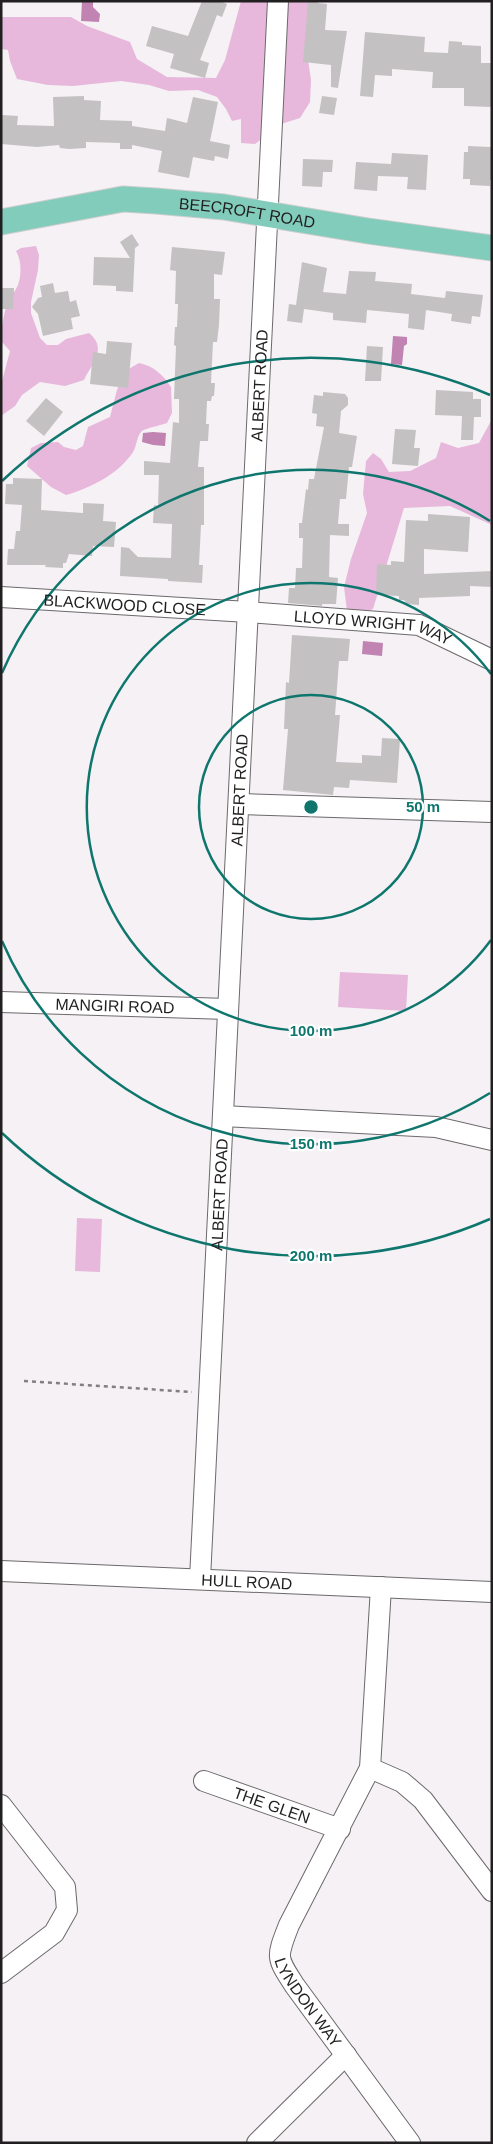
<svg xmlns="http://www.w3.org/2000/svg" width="493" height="2144" viewBox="0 0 493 2144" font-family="Helvetica,sans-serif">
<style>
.green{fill:#e7b8db}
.water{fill:#c083b2}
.building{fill:#c4c1c3}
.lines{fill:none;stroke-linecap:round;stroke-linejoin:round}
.minor-casing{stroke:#6c696c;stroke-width:22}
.major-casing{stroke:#cecece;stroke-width:27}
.path{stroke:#827f81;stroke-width:2.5;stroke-dasharray:4 4;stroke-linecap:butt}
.minor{stroke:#fff;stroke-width:20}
.major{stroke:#82ccbc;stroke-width:25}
.ring{fill:none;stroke:#0f766e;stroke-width:2.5}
.labels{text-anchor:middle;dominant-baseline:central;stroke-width:4.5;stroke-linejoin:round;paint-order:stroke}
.street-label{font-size:16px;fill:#211f20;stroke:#fff}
.centre{fill:#0f766e;stroke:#fff;stroke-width:2.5}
.ring-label{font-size:15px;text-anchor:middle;font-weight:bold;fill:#0f766e;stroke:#fff;stroke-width:4.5;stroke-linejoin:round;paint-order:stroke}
</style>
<rect width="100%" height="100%" fill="#f5f1f4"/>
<path class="green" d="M241,1H319L312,11L307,53L311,80L310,102L300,118L284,123L255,144L241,143V119L232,121L226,109L217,97L198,90L169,91L149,85L121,81L73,86L48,85L17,79L10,61L8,50L1,49V17H71L87,26L130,42L137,59L167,77L216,78L225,60Z
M36,246L39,255L38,270L31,302V313L40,338L47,345H58L66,339L89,333C108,349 92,363 84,380L65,386L40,382L22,395L15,406L1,416V385L10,351L1,341C1,327 4,312 9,299C10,295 14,293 16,289C22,279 22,261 16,251L21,248Z
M139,363C154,366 163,375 171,387L172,413L167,423C162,425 143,429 142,431C136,436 137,449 131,455C115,476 90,488 66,495L51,487L27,466L31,448L41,443L58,442L64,447L76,450L83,446L88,427L110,417L117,390L125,371Z
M492,419V525L450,506L404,508L373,609L359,614L347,611L344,587L351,559L367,513L363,494L366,461L373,453L381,459L389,472L410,471L436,458L441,442L458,448L479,443Z
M340,972L408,975L406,1011L338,1007Z
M77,1218L102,1219L100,1272L75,1271Z"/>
<path class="water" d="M82,1H93V7L100,14L99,22L81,21Z
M393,336L407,337V344L404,346L402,365L391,364Z
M153,432L166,433L165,446L153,445L142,442L143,433Z
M363,641L383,643L382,656L362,654Z"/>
<path class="building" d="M202,1H220L227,4L222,17L217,15L200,60L209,63L205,78L170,68L174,54L146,46L152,26L188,36Z
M308,2L327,4L325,30L347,31L338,88L331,87V65L303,62Z
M365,32L425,37L424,52L448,53L449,41L462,42V45L481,46V63H492L491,107L464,106V88H432L433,72L392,69V76L375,75L373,97L360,96Z
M84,96V100L101,101L100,120L132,121V126L165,131L167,118L187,123L193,97L218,102L210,141L230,145L228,159L215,156L214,161L193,157L189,178L158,172L162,151L132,145V149H120V143L86,142V148L69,149L60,148L59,145L37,147L1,144L2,115L18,116L17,125L54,126L53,97Z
M322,96L337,98L334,115L319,113Z
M468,146L491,147L492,180H490V186L470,185V179H463L464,152H468Z
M392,153L428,155L426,190L407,189L408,177L378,176L377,191L354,189L356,162L391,164Z
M303,159L333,160L332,172H323L322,187L302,186Z
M132,234L139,245L135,248L133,292L116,291V286L93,285L94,257L130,258L120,242Z
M172,247L225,252L222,275L214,274V299H220L219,325L217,342H213L211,383H215L214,396H212L211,401H207L206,424H209L208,441H200L198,467H204V525H201L199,565H203L202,583L168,581V579L120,576L121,547L129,548L138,557L171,558L172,524L153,523L154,505L158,506L159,475H144V461L170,463L173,422L179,423V399H174L176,346L174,345L175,327H177L178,304H175L176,271L170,270Z
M302,262L327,268L323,292L346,294L349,271L376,272L375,281L412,284L411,294L445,298L446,291L483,295L480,317L472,316L471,324L451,321L452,314L426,310L424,330L408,328L409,314L367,310L366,323L333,320V313L304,309L302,323L287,321L289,304L296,305Z
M53,283L55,293L68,291L70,302L76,300L80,316L71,318L73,329L43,336L38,314L32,307L38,298L42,297L40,286Z
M1,288H14L13,309H1Z
M107,341L132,343L128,388L90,384L93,352L106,354Z
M367,346L383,347L381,381H365Z
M436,390L473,392V399H481V417H474L473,440H461L462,416L435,415Z
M323,392L345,394L348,398V405L341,411L339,433L357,436L352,467H349L346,499H340L338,524H349V536L330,535L329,577L338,578L336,604H322V606L288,603L289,588H295L296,568H302L303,538H299V523H302L306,489L308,490L309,479H314L324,427L316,426L317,414L312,413L314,395L323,396Z
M46,398L63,412L44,436L26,421Z
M395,429L416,430L414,448H420L418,466L392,464Z
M13,478L42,479L41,510L83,513V503L104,504L103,521L116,522L114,547L93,546L92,556L69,554L66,563H63V568L45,567L46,565H7L8,549H14L16,531H20L22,505L5,504L6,484H13Z
M428,514L470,517L468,552L424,549V574L492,571V587L470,586V596L419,598V605L407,604L404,600H399V596L376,595L377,564L391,565V561L404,562L406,520L428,521Z
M292,635L350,639L348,661H339L335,715H340L336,762L362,763V755L381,756L382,738L400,739L397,783L350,780L349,788L334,787L333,795L283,790L288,729H284L286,682L289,683Z"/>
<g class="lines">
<defs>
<g id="minor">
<path id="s1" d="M1,597L248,612L419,625L492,660"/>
<path d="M239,804L492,812"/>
<path id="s2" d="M1,1002L228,1009"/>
<path d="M223,1116L436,1127L492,1140"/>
<path id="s3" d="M1,1571L492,1592"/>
<path id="s4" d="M200,1579L278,1"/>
<path id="s5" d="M381,1587L370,1768L289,1925C276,1958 276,1957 295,1986L410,2143"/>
<path d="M370,1768L402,1782L423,1800L492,1891"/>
<path id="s6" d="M204,1781L340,1829"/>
<path d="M1,1805L65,1887L67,1910L54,1933L1,1973"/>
<path d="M257,2143L346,2055"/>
</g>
<g id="major">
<path id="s7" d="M1,222L123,199L156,201L224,207L368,231L492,248"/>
</g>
</defs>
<use href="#minor" class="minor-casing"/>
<use href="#major" class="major-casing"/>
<path class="path" d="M24,1381L192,1392"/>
<use href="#minor" class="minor"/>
<use href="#major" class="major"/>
</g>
<g class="ring">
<circle cx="311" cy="807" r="112"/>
<path d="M491 940A224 224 0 1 1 491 674"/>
<path d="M490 1093A337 337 0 0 1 2 941M2 673A337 337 0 0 1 490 521"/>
<path d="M490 1219A449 449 0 0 1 2 1133M2 481A449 449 0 0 1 490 395"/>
</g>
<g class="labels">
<g class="street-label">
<text stroke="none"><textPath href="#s7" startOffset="249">BEECROFT ROAD</textPath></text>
<text stroke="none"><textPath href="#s4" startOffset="1195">ALBERT ROAD</textPath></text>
<text stroke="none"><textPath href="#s1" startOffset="124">BLACKWOOD CLOSE</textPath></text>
<text stroke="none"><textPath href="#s1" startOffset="374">LLOYD WRIGHT WAY</textPath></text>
<text stroke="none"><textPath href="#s4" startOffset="790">ALBERT ROAD</textPath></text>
<text stroke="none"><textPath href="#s2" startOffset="114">MANGIRI ROAD</textPath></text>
<text stroke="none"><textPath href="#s4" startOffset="385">ALBERT ROAD</textPath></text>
<text stroke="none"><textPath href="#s3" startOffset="246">HULL ROAD</textPath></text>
<text stroke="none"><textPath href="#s6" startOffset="72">THE GLEN</textPath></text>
<text stroke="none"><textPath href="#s5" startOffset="445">LYNDON WAY</textPath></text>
</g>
</g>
<circle cx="311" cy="807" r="8" class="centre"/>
<g class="ring-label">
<text x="423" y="812">50 m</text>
<text x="311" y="1036">100 m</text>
<text x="311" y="1149">150 m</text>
<text x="311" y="1261">200 m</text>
</g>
<rect width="493" height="2144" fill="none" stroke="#211f20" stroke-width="5"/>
</svg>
